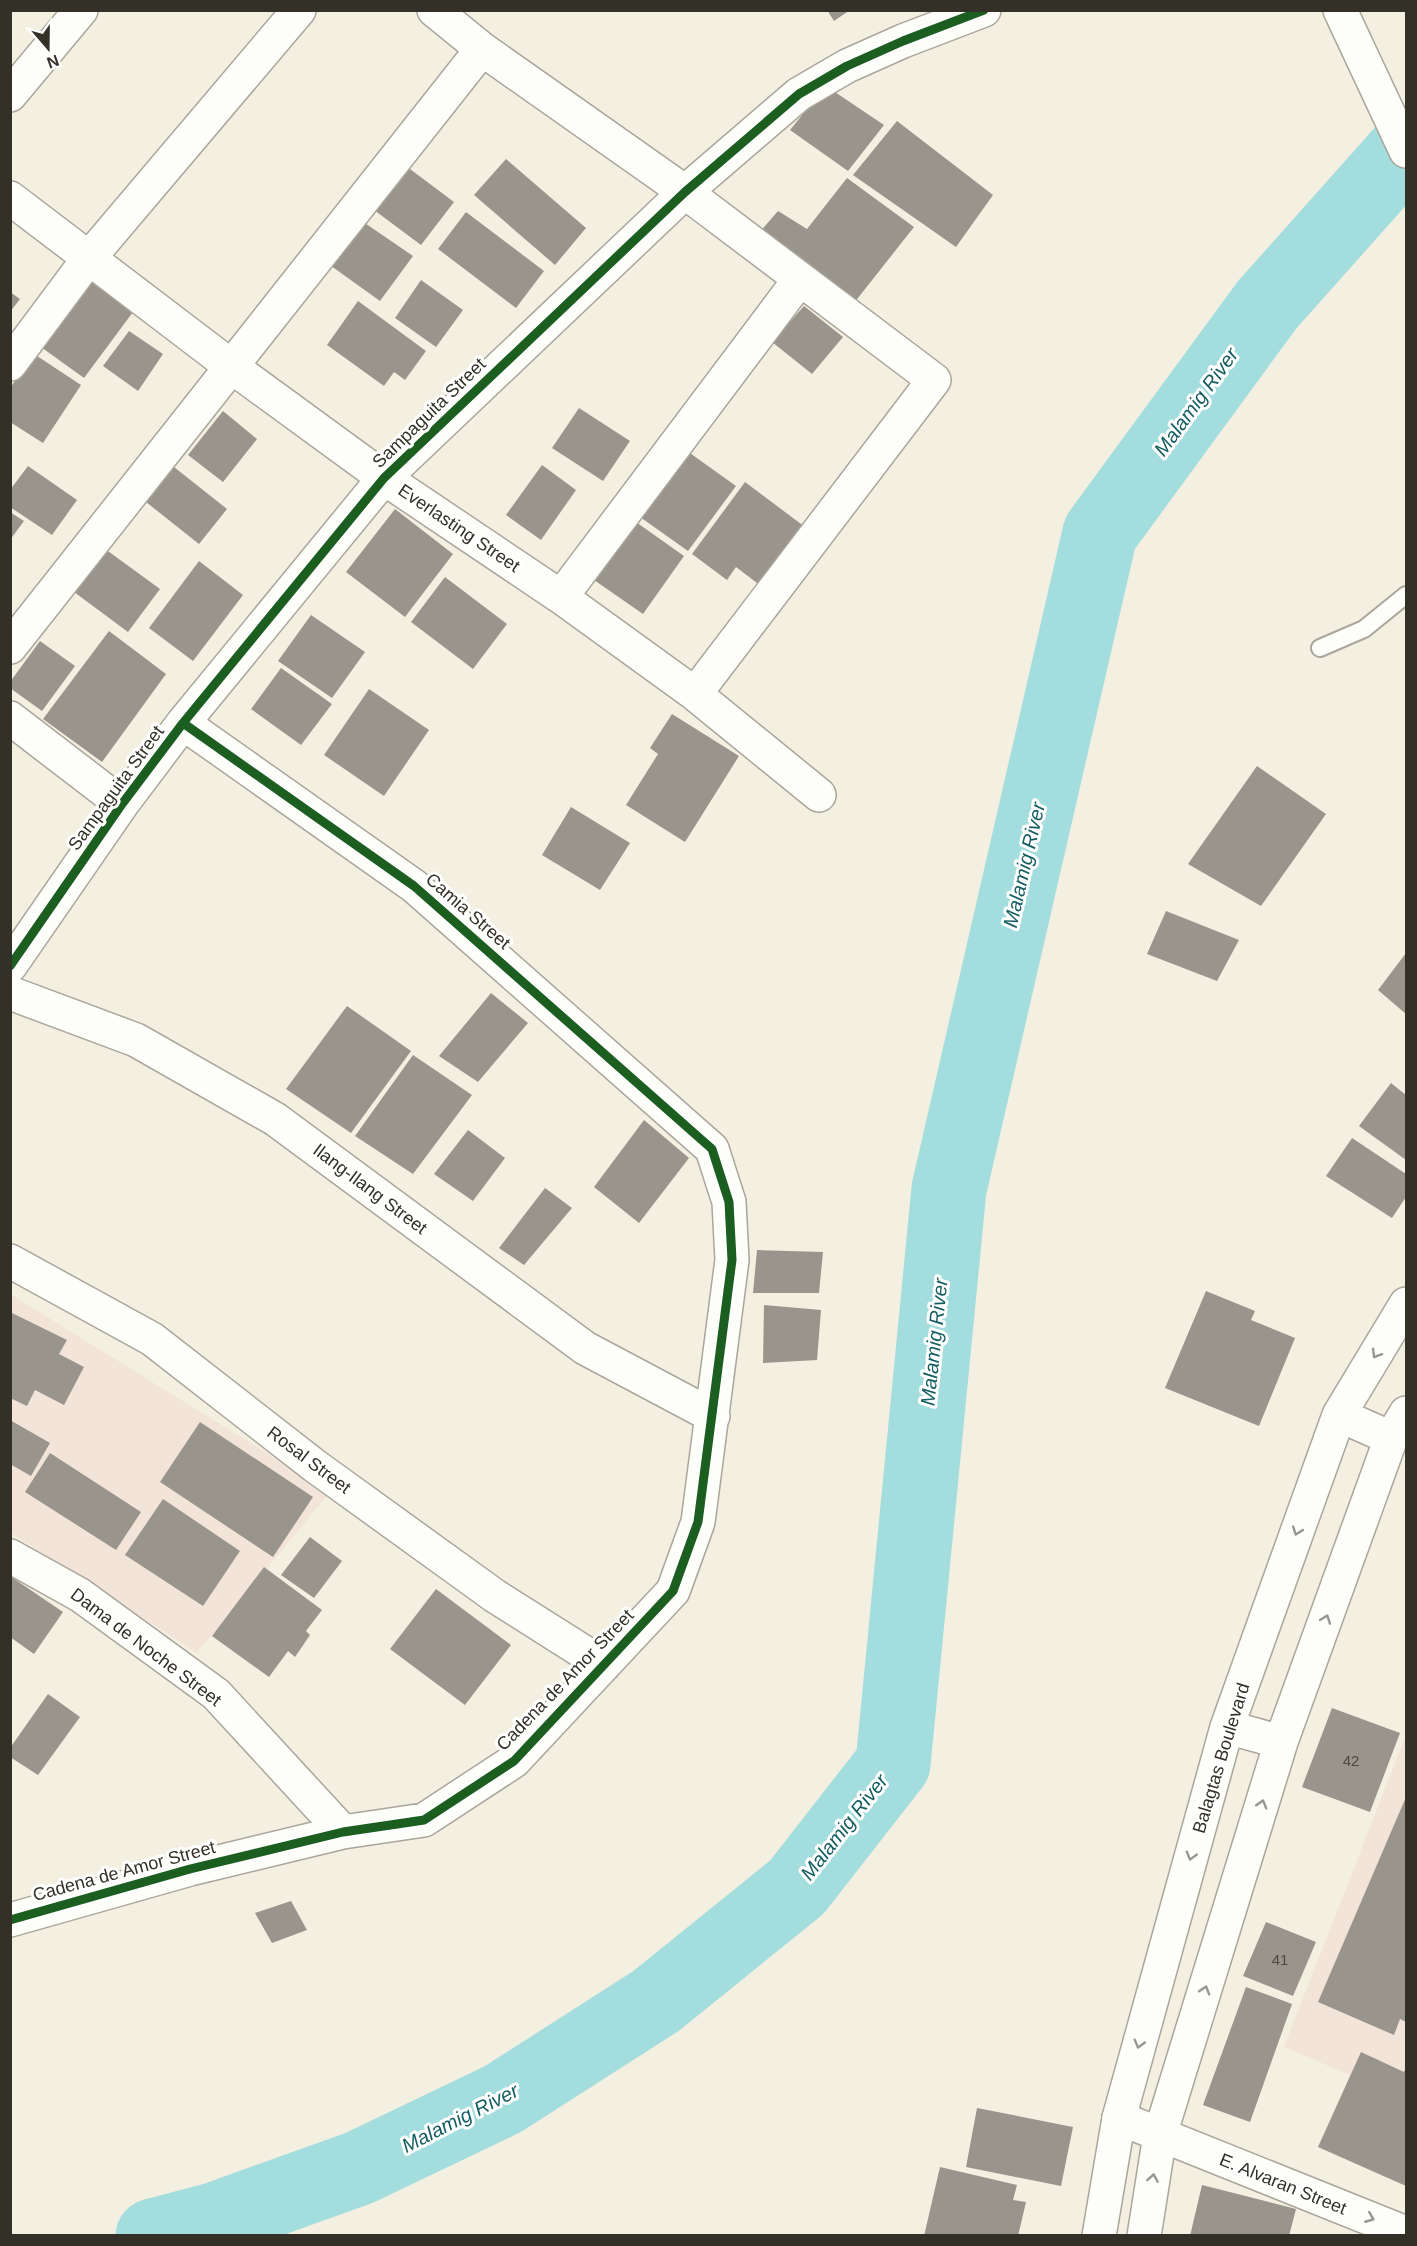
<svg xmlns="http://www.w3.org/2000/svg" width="1417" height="2246" viewBox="0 0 1417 2246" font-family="Arial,sans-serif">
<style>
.education{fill:#f3e4d9}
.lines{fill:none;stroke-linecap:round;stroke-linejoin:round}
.river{stroke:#a3dddd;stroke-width:75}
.building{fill:#9a958c}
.service-casing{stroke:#aaa69c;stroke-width:20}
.minor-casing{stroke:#aaa69c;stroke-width:36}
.tertiary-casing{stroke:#aaa69c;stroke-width:36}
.secondary-casing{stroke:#aaa69c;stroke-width:36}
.service{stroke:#fdfdfa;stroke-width:16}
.minor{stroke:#fdfdfa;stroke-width:33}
.tertiary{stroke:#fdfdfa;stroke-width:33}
.secondary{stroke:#fdfdfa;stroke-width:33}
.cycleway-casing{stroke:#fff;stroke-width:13}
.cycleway{stroke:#1b5e20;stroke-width:9}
.oneway{stroke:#989690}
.labels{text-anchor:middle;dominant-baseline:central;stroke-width:6;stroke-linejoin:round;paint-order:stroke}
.number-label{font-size:15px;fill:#4d4940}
.street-label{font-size:18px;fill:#333027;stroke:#fff}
.water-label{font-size:20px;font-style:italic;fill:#145d61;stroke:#fff}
</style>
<rect width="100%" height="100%" fill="#f3efe1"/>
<path class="education" d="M10,1294L330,1492L197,1653L11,1533Z
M1406,1735V2186L1318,2147L1350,2075L1284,2047Z"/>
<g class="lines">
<path class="river" d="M153,2236L214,2220L359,2168L503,2099L656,2001L797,1887L893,1764L949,1189L1100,533L1267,305L1406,149"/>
</g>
<path class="building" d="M827,10H850L834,21Z
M826,86L884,125L848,171L790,130Z
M897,121L993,195L956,247L853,175Z
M506,159L586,228L555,265L474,195Z
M402,163L454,202L421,245L370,207Z
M847,178L914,227L854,303L758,234L778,211L807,229Z
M466,212L544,271L516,308L438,249Z
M359,219L413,256L380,301L327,263Z
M83,276L133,312L84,378L34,342Z
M421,280L463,310L436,347L395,318Z
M10,292L20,299L10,312Z
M358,301L426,351L405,380L394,372L384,386L327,345Z
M804,306L843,337L812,374L772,342Z
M129,331L163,354L138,391L103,366Z
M34,354L81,385L43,443L10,422V388Z
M579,408L630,441L603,481L552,448Z
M223,411L257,439L223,482L188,455Z
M680,446L736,486L688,551L633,512Z
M542,465L576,490L541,540L506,515Z
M28,466L77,500L52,535L10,507V490Z
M174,467L227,509L199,544L146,502Z
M745,482L805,527L761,586L736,567L727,580L692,554Z
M395,509L453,554L405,617L346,572Z
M10,512L24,521L10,540Z
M636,522L684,556L643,614L594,580Z
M101,546L160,589L128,632L70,589Z
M199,561L243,595L193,661L149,628Z
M445,577L507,624L473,669L411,622Z
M311,615L365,652L332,698L278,661Z
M109,631L166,674L102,762L43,719Z
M40,641L75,666L42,711L10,688V682Z
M281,668L332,704L301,745L251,709Z
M369,689L429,730L384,796L324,755Z
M672,714L739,756L685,842L626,805L658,754L650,748Z
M1257,766L1326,814L1261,906L1188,864Z
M571,807L630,843L600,890L542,855Z
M1166,911L1239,940L1217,981L1147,954Z
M1406,953V1014L1378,990Z
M491,993L528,1023L478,1082L439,1056Z
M347,1006L411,1051L351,1133L286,1089Z
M413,1055L472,1095L413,1174L355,1136Z
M1391,1083L1406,1095V1160L1359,1126Z
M644,1120L689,1158L639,1223L594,1187Z
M468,1130L505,1158L473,1201L434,1174Z
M1352,1138L1406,1174V1197L1392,1218L1326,1176Z
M545,1188L572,1208L524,1265L499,1248Z
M757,1250L823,1252L819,1293H753Z
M1206,1291L1255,1311L1251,1320L1295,1338L1259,1426L1165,1388Z
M764,1305L821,1310L817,1360L763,1363Z
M10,1312L67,1340L59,1354L84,1367L64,1405L35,1390L27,1406L10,1398Z
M10,1420L50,1443L31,1476L10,1464Z
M200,1422L313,1497L273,1557L160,1482Z
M50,1453L141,1512L116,1550L25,1492Z
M163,1499L240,1551L203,1606L125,1555Z
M310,1537L342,1561L314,1598L281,1575Z
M264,1567L322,1610L306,1631L310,1635L295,1657L288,1651L269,1677L212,1636Z
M10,1576L63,1612L34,1654L10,1637Z
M436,1589L511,1645L465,1705L390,1649Z
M48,1694L80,1717L38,1775L10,1757V1748Z
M1332,1708L1400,1733L1370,1812L1302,1787Z
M1406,1797V2022L1400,2019L1394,2035L1318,2002Z
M291,1901L307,1930L272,1943L255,1913Z
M1266,1922L1316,1942L1293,1996L1243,1976Z
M1246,1987L1292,2004L1250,2122L1203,2105Z
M1361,2052L1404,2072L1406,2067V2186L1318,2147Z
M977,2108L1073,2127L1061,2186L966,2167Z
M940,2167L1017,2185L1013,2200L1026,2202L1018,2236H924Z
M1202,2185L1296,2209L1289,2236H1190Z"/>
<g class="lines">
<defs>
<path id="service" d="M1320,648L1364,629L1406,595"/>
<path id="minor" d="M434,10L482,49L685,192L934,380L695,694
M10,95L81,10
M10,198L232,367L384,478L561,597L695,694L819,795
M10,364L89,258L299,10
M561,597L800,279
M10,647L482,49
M10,718L122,804
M10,966L122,804L183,723L384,478L685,192L799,94L847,66L903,41L984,10
M10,993L136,1040L275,1119L585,1348L713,1416
M10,1261L152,1339L315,1466L495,1596L604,1665
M10,1556L80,1595L216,1694L343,1832
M10,1920L190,1869L343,1832L424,1820L514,1761L673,1591L698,1522L732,1260L729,1202L712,1149L414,886L183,723"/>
<path id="tertiary" d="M1119,2118L1406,2233"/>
<path id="secondary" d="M1340,10L1406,151
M1339,1415L1391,1438
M1227,1727L1281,1742
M1099,2236L1119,2118L1227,1727L1339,1415L1406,1304
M1144,2236L1160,2135L1281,1742L1391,1438L1406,1413"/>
</defs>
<use href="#service" class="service-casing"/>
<use href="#minor" class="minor-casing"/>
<use href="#tertiary" class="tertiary-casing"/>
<use href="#secondary" class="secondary-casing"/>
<use href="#service" class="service"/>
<use href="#minor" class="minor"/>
<use href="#tertiary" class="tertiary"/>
<use href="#secondary" class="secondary"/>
<defs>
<path id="cycleway" d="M10,966L122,804L183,723L384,478L685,192L799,94L847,66L903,41L984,10
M10,1920L190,1869L343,1832L424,1820L514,1761L673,1591L698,1522L732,1260L729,1202L712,1149L414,886L183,723"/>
</defs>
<use href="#cycleway" class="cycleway-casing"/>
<use href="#cycleway" class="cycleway"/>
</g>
<defs><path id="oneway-chevron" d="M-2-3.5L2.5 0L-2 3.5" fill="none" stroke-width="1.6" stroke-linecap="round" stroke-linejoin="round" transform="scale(1.5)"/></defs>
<g class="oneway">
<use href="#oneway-chevron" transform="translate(1376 1354) rotate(121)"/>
<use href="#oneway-chevron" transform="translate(1297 1531) rotate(110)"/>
<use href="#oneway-chevron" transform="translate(1326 1619) rotate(-70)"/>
<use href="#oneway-chevron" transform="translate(1262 1804) rotate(-73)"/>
<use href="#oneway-chevron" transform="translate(1191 1856) rotate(106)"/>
<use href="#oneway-chevron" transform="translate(1205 1990) rotate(-73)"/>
<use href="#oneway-chevron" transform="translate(1139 2044) rotate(106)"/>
<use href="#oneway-chevron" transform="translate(1153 2178) rotate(-81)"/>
<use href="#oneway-chevron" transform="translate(1370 2218) rotate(22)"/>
</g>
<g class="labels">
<g class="number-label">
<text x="1351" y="1760">42</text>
<text x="1280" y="1959">41</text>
</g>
<g class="street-label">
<text transform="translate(429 413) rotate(-44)">Sampaguita Street</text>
<text transform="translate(459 528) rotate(34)">Everlasting Street</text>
<text transform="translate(116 788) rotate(-54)">Sampaguita Street</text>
<text transform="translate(468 911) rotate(41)">Camia Street</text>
<text transform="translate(370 1189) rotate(37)">Ilang-Ilang Street</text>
<text transform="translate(309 1460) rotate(37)">Rosal Street</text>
<text transform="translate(146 1647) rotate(37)">Dama de Noche Street</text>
<text transform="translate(565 1680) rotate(-46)">Cadena de Amor Street</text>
<text transform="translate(1221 1758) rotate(-73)">Balagtas Boulevard</text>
<text transform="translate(124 1871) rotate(-15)">Cadena de Amor Street</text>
<text transform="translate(1283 2184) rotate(22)">E. Alvaran Street</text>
</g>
<g class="water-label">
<text transform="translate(1196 402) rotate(-54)">Malamig River</text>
<text transform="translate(1024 865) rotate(-77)">Malamig River</text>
<text transform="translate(934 1342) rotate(-84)">Malamig River</text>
<text transform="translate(844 1827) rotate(-52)">Malamig River</text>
<text transform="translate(460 2118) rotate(-27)">Malamig River</text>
</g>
</g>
<rect width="1417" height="2246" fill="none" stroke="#333027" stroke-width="24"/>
<g transform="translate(48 48) rotate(160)" stroke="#ffffff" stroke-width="4.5" paint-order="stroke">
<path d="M0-4.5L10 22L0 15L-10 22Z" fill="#333027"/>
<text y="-9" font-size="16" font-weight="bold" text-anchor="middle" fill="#333027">N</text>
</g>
</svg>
